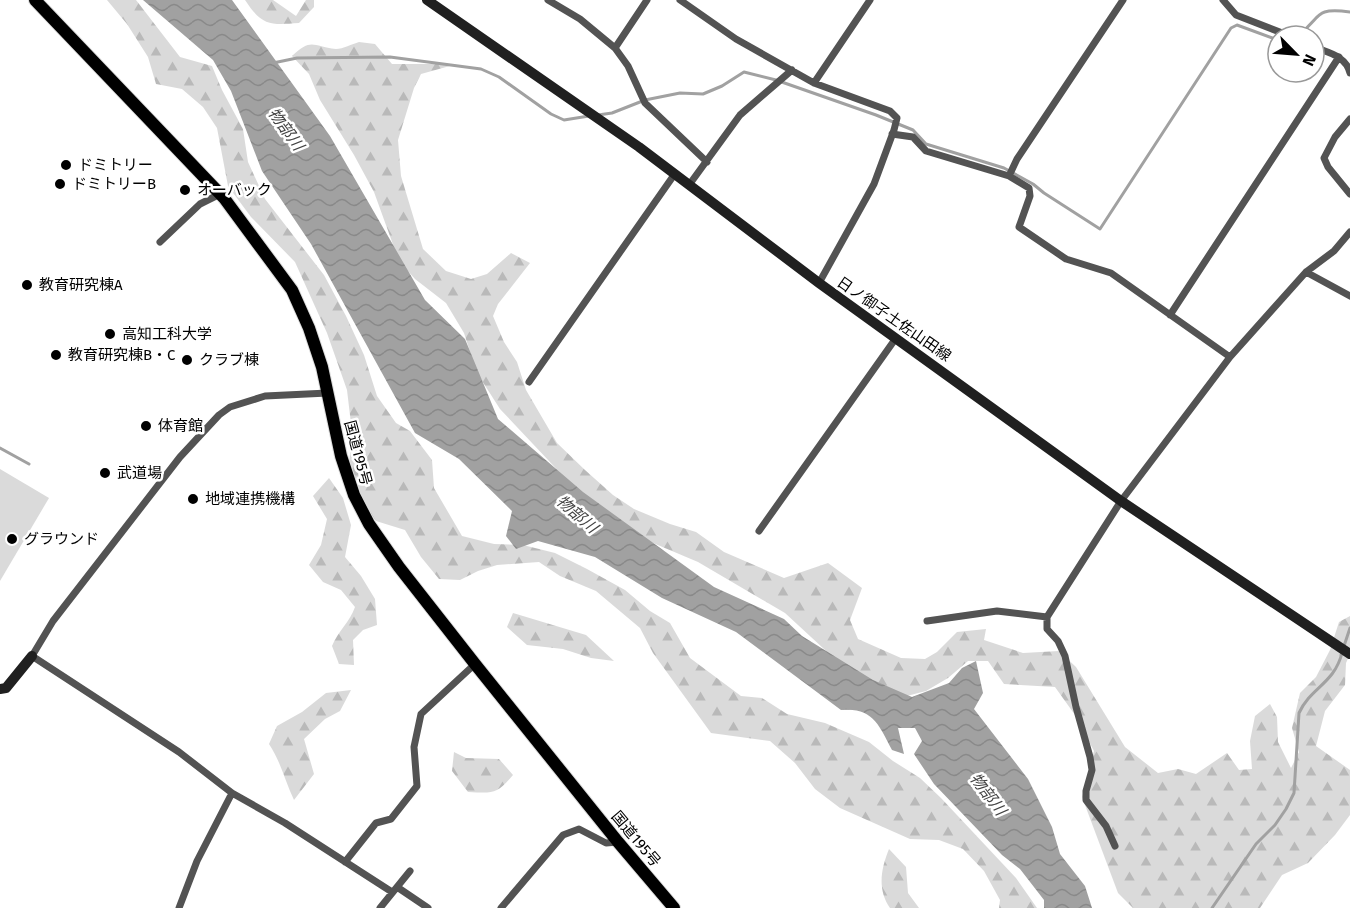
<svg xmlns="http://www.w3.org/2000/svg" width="1350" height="908" viewBox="0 0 1350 908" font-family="'Fira Sans','Noto Sans JP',sans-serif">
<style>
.forest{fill:url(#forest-firs)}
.park{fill:#dadada}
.water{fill:url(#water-waves)}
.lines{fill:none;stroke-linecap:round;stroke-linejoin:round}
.stream{stroke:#a1a1a1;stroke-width:3}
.trunk-casing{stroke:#dbdbdb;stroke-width:14}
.minor{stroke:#535353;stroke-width:7}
.secondary{stroke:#202020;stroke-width:10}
.trunk{stroke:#000;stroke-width:12}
.poi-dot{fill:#000;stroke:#fff;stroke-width:2}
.labels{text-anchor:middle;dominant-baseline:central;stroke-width:5;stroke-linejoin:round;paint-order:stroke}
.poi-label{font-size:15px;fill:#000;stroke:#fff;text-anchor:start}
.street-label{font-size:15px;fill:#000;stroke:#fff}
.water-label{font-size:16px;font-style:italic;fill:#424242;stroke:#fff}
</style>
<defs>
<pattern id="forest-firs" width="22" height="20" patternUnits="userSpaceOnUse" patternTransform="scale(1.5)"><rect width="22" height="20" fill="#dadada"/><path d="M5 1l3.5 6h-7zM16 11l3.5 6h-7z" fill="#b9b9b9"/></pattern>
<pattern id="water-waves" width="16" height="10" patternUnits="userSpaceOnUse" patternTransform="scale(1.5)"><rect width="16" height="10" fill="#a1a1a1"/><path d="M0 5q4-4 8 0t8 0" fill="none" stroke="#898989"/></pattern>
</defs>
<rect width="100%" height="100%" fill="#fff"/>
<path class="forest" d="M107,0H136L180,57L212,66L222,90L243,129L248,162L265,199L324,275L346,316L364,355L377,396L396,423L410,431L432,460L434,488L462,536L494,544L523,545L555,553L587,569L625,590L650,611L670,623L690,658L741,696L762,698L787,714L825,723L869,742L893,761L920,778L941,798L1016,878L1037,908H999L1000,900L984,871L963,849L939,840L910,839L840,808L815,789L795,763L770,741L711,733L653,653L640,628L596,591L560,576L539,562L497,565L478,571L460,580L439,579L421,557L405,530L376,521L358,496L349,465L352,432L347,390L327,333L295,262L251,217L228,186L217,128L203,107L182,89L156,84L148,57L127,24Z
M245,0H273L296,16L306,0H314V7L299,23C270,25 262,26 245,0Z
M359,42L375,44L392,64H457L421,74L414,88L398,140L401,176L423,249L446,271L471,279L487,274L511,253L530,263L498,304L493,316L504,342L517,362L526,390L557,443L585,470L613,495L634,509L670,524L696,532L724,552L784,578L828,563L862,588L850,620L858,639L901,658L925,659L937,652L957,632L986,629L984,640L1023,653L1059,651L1076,667L1125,747L1158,773L1178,769L1196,774L1227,753L1239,770L1252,769L1250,741L1255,716L1270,704L1277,717L1278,742L1291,768L1299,752L1292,728L1300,693L1316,677L1330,650L1339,622L1350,616V654L1346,663L1345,685L1325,711L1316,746L1350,770V815L1335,835L1308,863L1282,875L1260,908H1133L1118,893L1082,797L1094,751L1075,715L1055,687L1004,684L988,661H968L948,678L926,691L899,698L837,661L785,613L698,562L627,532L565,478L500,409L477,373L464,333L446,303L415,279L399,261L374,192L354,155L320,100L309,74L292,56C312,37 313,47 336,49C343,49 352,44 359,42Z
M329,478L343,498L351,525L345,557L361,576L375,599L377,625L363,630L353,640L354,665L339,664L332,646C338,631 350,622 355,607L341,590L323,582L309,565L321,545L327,519L313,496Z
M513,613L586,635L614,661L591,658L563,649L527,645L507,627Z
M351,690L340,711L325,719L304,739L314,774L294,800C285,781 281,762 269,744L277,726L302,712L326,693Z
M454,752L466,758L499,759L513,775C496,795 493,793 468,792L452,771Z
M889,849L906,867L908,893L919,908H890C877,889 881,869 889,849Z"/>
<path class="park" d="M0,469L49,498L0,581Z"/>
<path class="water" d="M143,0H232L330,136L425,300L465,339L498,419L583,492L714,587L784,619L802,636L873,680L912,697L949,683L962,668L976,661L983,693L974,709L1028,779L1052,827L1060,854L1085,886L1092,908H1044V900L1020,869L1002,855L934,784L914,754L922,741L915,728H898L904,754L892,750C879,725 873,707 841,710L736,632L662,598L595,557L538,541L516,549L506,536L512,511L459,459L415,433L311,244L262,171L231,91L213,60Z"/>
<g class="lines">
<path class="stream" d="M1297,36C1323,18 1311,7 1350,12
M273,63L297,58L390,57L481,69L499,77L551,114L564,120L589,116
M598,115L612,113L645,100L680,93L703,94L722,86L744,72L776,80L876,115L913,130L926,144L1004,168L1033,184L1044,193L1100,229L1231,28L1237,25L1278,40
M0,448L29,464
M1344,646L1350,628
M1212,908L1256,844L1275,825L1286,809L1294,793L1299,713C1311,687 1334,684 1342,653"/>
<defs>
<path id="trunk" d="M35,0L224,198L292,290L309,328L322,367L341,456L354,495L369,524L399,567L475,664L618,842L674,908"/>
</defs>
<use href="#trunk" class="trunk-casing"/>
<path class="minor" d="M548,0L580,19L615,48L628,66L645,103L707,162
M680,0L736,39L814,83L890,111L897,118L894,130L874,184L819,283
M1223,0L1236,15L1290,36
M1314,47C1329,53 1346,56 1350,73
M615,48L647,0
M814,83L870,0
M1350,119L1335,137L1324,158L1328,167L1350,194
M892,134L913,137L926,151L1009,176L1029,188L1030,196L1019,227L1066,259L1111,273L1230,357
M1009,176L1017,159L1123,0
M689,185L740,115L792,70
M160,242L200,204L220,194
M1306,272L1350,296
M1170,315L1339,57
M529,382L674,175
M328,393L265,396L230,407L219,415L180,457L53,621L32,656L179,752L232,793L285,823L392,892
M759,531L896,338
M927,621L997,611L1047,617
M1115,846L1106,826L1086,800V791L1092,770L1090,757L1076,707L1065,656L1058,641L1047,629V617L1121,501L1230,357L1306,272L1334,251L1350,232
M345,862L376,823L391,819L417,786L414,747L421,714L475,664
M397,887L428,908
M179,908L197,861L232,793
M380,908L410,871
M501,908L563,835L579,829L606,843L618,842"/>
<path class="secondary" d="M427,0L639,147L819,283L1121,501L1350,654
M0,689L6,688L32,656"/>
<use href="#trunk" class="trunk"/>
</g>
<g class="poi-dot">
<circle cx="66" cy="165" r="6"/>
<circle cx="60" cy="184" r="6"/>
<circle cx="185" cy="190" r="6"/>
<circle cx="27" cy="285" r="6"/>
<circle cx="110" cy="334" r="6"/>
<circle cx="56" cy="355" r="6"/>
<circle cx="187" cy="360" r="6"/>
<circle cx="146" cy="426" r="6"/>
<circle cx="105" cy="473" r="6"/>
<circle cx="193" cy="499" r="6"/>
<circle cx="12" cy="539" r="6"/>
</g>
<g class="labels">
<g class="poi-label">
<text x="78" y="165">ドミトリー</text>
<text x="72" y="184">ドミトリーB</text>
<text x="197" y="190">オーバック</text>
<text x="39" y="285">教育研究棟A</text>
<text x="122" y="334">高知工科大学</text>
<text x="68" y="355">教育研究棟B・C</text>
<text x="199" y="360">クラブ棟</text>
<text x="158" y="426">体育館</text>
<text x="117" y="473">武道場</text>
<text x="205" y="499">地域連携機構</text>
<text x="24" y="539">グラウンド</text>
</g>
<g class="street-label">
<text transform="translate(894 319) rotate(35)">日ノ御子土佐山田線</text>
<text transform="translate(358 453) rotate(75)">国道195号</text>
<text transform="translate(636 839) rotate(50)">国道195号</text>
</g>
<g class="water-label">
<text transform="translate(286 129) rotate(54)">物部川</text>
<text transform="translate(577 514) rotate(41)">物部川</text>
<text transform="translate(988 794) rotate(53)">物部川</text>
</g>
</g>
<g transform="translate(1296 54) rotate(115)"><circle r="28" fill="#ffffff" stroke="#999999" stroke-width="1.5"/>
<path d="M0-4.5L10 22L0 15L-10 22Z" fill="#000000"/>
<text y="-9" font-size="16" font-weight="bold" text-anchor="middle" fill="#000000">N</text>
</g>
</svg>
